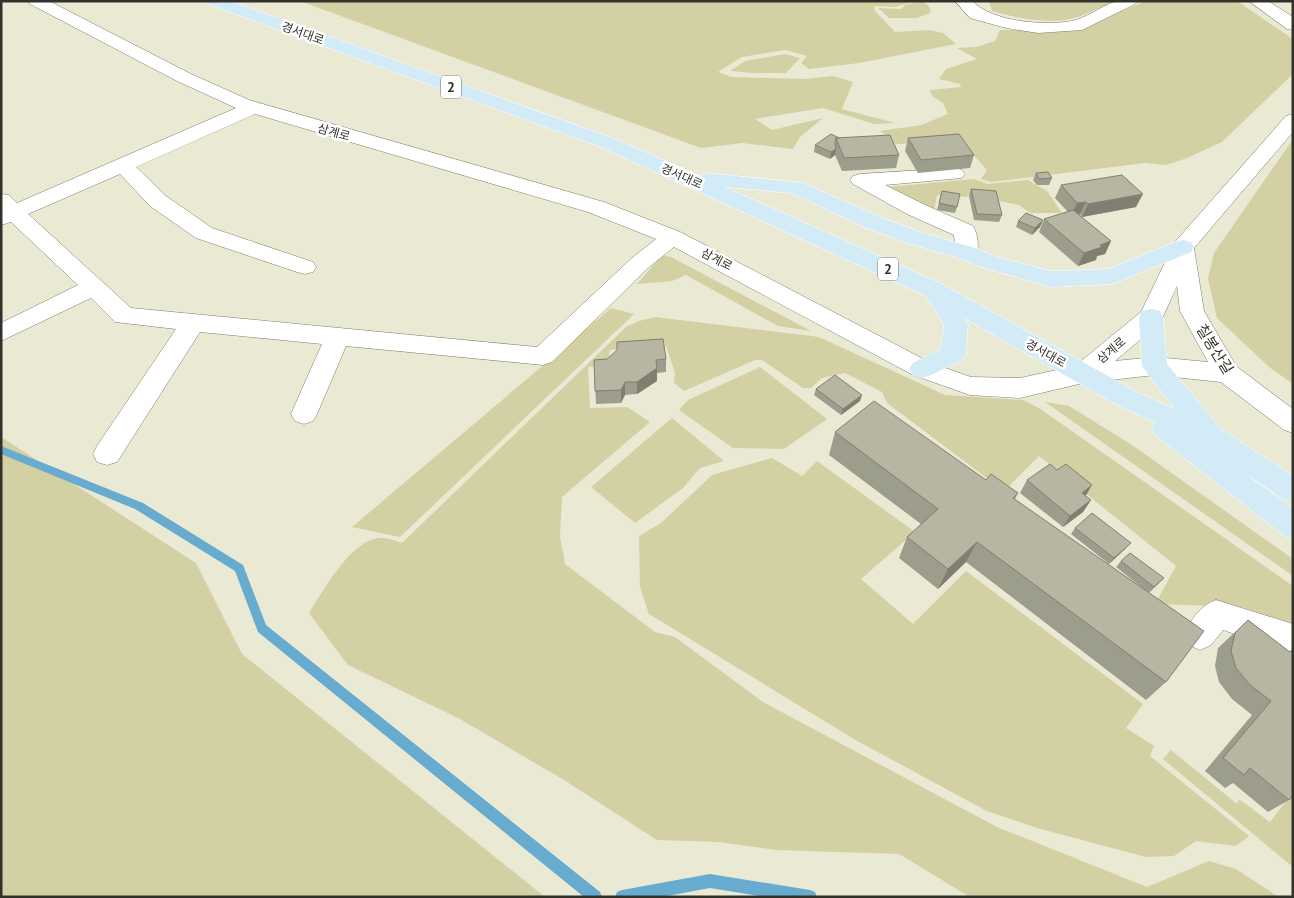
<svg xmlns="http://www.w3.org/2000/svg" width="1294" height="898" viewBox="0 0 1294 898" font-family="'PT Sans','Noto Sans KR',sans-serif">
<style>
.green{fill:#d3d0a4}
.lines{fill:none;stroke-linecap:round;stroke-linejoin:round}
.stream{fill:#67acce;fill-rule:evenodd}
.minor-casing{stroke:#7e7d6a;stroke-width:1}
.major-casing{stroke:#fff;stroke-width:1}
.minor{fill:#fff;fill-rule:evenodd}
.major{fill:#d3ebf7;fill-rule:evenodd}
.wall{fill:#9d9d8b}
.shaded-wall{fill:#807f71}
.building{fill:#b7b6a2;stroke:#807f71}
.labels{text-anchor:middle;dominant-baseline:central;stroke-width:5;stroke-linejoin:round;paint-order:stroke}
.far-street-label{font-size:12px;fill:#33322a;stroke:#fff}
.shield{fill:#fff;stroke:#70706a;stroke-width:1}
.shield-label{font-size:14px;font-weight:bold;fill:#33322a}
.street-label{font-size:15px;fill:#33322a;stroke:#fff}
</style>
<rect width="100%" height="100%" fill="#eae9d4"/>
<path class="green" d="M300,1H915L895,7L874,6L875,11L895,32L929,30L943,33L956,44L859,63L809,69L801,63L807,56L786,50L742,57L718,72L732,77L804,79L833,76L853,82L842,109L895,123L874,124L823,108L755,119L772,130L823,118L800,137L793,149L742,143L701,148Z
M920,1L928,5L931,11L930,13L917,18H889L878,8L901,9L905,5Z
M989,1H1114C1100,7 1085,16 1070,19C1045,24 1016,18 992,11Z
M1146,1H1237L1293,39V74L1222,142L1187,158L1166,165L1145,163L991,182L981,179L987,170L961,141L897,144L887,141L889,137L880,131L921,125L948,114L943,103L932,96L930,90L961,87L960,84L939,79L946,69L977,59L957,48L976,47L995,41L1000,30H1075Z
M785,54L800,58L786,73H753L730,71L745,61Z
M1293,139V384L1269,367L1217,318L1208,279L1214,253Z
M974,179L987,184L1028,180L1047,191L1062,213H1030L1019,205L999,201L994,194H970L967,197L937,195L934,212L888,187Z
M662,255L671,257L811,331L778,326L686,275L672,281L637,284Z
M611,308L634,314L400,537L352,527Z
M655,317L819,337L945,395L1023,400L1039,408L1293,586V624L1242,607L1155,604L1176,566L1039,456L1004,491L887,403L882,392L845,373L822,378L811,388H803L762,360H755L684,391L674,383L675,373L666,346L610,350L608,362L603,366L588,367L590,408L627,407L650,422L562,497L560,536L565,564L655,632L675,637L763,702L997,827L1147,887L1209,861L1236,869L1279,897H970L899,854L777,850L719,842L657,840L564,780L460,719L348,665L309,613C323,591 351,540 379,538C386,537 395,541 402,543L626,327L639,321Z
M760,367L827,419L784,449L733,448L679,410L688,400Z
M1045,402L1069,406L1132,445L1293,559V576Z
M672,418L724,461L700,468L683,488L635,523L591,487Z
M1,437L196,563L242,654L545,897H1Z
M772,458L802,476L817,461L915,532L861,579L913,624L966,571L1143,704L1126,728L1154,746L1150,756L1249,836L1236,846L1196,841L1174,856L1146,857L1037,828L987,811L859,742L649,614L640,587L639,536L661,523L712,475Z
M1171,750L1237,804L1239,799L1270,822L1293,792V867L1163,759Z"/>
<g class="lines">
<path class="stream" d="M1,446L143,503L243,565L266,625L600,892L602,897H584L258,632L235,571L135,509L1,454Z
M710,874L810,890L815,892L817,897H765L710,888L662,897H615L617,892L622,890Z"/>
<defs>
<path id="minor" d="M28,1H49L189,73L249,100L604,202L680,232L931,363L971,377L1020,378L1075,366L1141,312L1175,242L1286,116L1293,114V132L1194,248L1204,311L1236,366L1293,409V433L1284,430L1221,382L1155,375L1083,383L1020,398L970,395L913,375L674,247L648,268L552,362L543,365L346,346L317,414L313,421L304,424L295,421L291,414L322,344L200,332L117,462L107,465L97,462L93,454L97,446L176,329L115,322L91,298L1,341V323L78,285L11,222L1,225V194L9,195L17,203L236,108L177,81L30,4ZM255,114L588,212L656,239L632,258L537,347L131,308L28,214L120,174L150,206L196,238L297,272L305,274L313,272L316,267L313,262L212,228L166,196L136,167ZM1177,286L1180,311L1208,362L1155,357L1115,361L1160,323Z
M955,1H972C993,22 1043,26 1072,21C1086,18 1100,7 1114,2C1121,0 1130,1 1137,1L1135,4L1082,30L1038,33L1006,28L970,18Z
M1249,1H1268L1293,17V30L1287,29Z
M955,168L962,170L965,174L962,178L885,185L923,204L973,226C978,234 980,250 975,258L967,260L959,258L956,253L954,235L907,214L853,184L850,180L853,176L860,174Z
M1216,600L1293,624V654L1223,630L1211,645L1200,650L1189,645L1184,635C1191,619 1200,606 1216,600Z"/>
<path id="major" d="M206,1H230L615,139L700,176L708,173L803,183L880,217L920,232L975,248L997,257L1051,271L1109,269L1175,242L1183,240L1191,242L1194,247L1191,252L1120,281L1112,284L1051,287L981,267L959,258L904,242L864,227L792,193L725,187L942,284L1137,392L1175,409L1142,366L1139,317L1142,311L1151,309L1160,311L1163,317L1167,364L1221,429L1293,476V502L1283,499L1240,470L1293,509V538L1283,535L1155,435L1152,428L1155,422L1119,406L964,318L968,324L966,354L962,360L931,375L922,378L913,375L909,369L913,363L941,349L944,324L926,296L601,147L208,4Z"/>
</defs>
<use href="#minor" class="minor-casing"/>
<use href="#major" class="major-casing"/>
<use href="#minor" class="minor"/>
<use href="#major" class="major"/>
</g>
<path class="wall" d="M839,138L899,155L896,168L842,171L835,155L830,159L814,152L815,145Z
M908,138L974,155L970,168L918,173L905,151Z
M1036,173L1052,178L1049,185H1037L1033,180Z
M1061,185L1136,207L1082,217L1080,214L1079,215L1111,241L1105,254L1097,256L1096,260L1078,266L1039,232L1044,219L1068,212L1055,198Z
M971,189L1002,215L999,222L974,220L969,196Z
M942,191L957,207L955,213L937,210Z
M1043,220L1040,227L1032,235L1016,227L1018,221Z
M666,359V372L657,373V381L637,394L625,395L621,403L596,404L594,360Z
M816,389L860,401L841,415L814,395Z
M835,432L986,480L1018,493L1015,499L1166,682L1146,700L966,562L938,589L899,558L907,537L921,524L829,455Z
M1027,480L1085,496L1091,500L1083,512L1063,527L1020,493Z
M1075,528L1126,548L1109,564L1071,534Z
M1121,561L1159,583L1149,593L1116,567Z
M1248,620L1289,652L1293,649V732L1292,733L1289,800L1268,812L1233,783L1225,788L1205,771L1252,715L1232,699L1219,682L1215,666L1218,648Z"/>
<path class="shaded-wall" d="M836,149L835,155L830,159L831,152Z
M1143,194L1136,207L1082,217L1088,204Z
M1086,202L1080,214L1071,216L1077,203Z
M1043,220L1040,227L1032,235L1035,228Z
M1111,241L1105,254L1097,256L1096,260L1078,266L1084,253L1100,245Z
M657,368V381L637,394V382Z
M625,382V395L621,403V390Z
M862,395L860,401L841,415L843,409Z
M1092,485L1085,497L1082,493Z
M1091,500L1083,512L1063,527L1070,516Z
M977,542L966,562L938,589L948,569Z
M1131,543L1126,548L1109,564L1114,558Z"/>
<path class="building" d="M831,134L839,138H836L835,144L836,149L831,152L815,145Z
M959,134L974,155L921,160L908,138Z
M890,135L899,155L844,158L836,138Z
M1048,172L1052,178L1039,179L1036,173Z
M1122,175L1143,194L1088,204L1086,202L1077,203L1061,185Z
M971,189L996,191L1002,215L977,214Z
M942,191L960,194L957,207L939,203Z
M1073,210L1111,241L1100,245L1102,247L1084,253L1044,219Z
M1026,213L1043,220L1035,228L1018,221Z
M663,339L666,359L656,360L657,368L637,382H625L621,390L595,391L594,360L607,359L617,350V342Z
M835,375L862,395L843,409L816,389Z
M874,401L986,480L991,474L1018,493L1013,498L1204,631L1166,682L977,542L948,569L907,537L938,509L835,432Z
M1050,464L1057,470L1066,464L1092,485L1082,493L1091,500L1070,516L1027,480Z
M1092,513L1131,543L1114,558L1075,528Z
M1130,553L1164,578L1154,587L1121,561Z
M1248,620L1290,652L1293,649V732L1292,733L1293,734V795L1289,800L1250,768L1244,775L1223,758L1271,701L1250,685L1236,668L1231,651L1235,633Z"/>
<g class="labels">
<g class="far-street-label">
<text transform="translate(303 33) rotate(20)">경서대로</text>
<text transform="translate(334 132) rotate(16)">삼계로</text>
<text transform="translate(682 176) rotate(24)">경서대로</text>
<text transform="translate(717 259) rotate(28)">삼계로</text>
<text transform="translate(1111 350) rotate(-40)">삼계로</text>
<text transform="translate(1046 353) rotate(29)">경서대로</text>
</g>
<g class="shield">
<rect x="441" y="75.5" width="20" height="23" rx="4"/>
<rect x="878" y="257.5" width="20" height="23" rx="4"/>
</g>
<g class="shield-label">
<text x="451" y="87">2</text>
<text x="888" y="269">2</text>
</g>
<g class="street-label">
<text transform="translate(1215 349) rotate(58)">칠봉산길</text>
</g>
</g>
<rect width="1294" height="898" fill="none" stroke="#33322a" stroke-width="5"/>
</svg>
